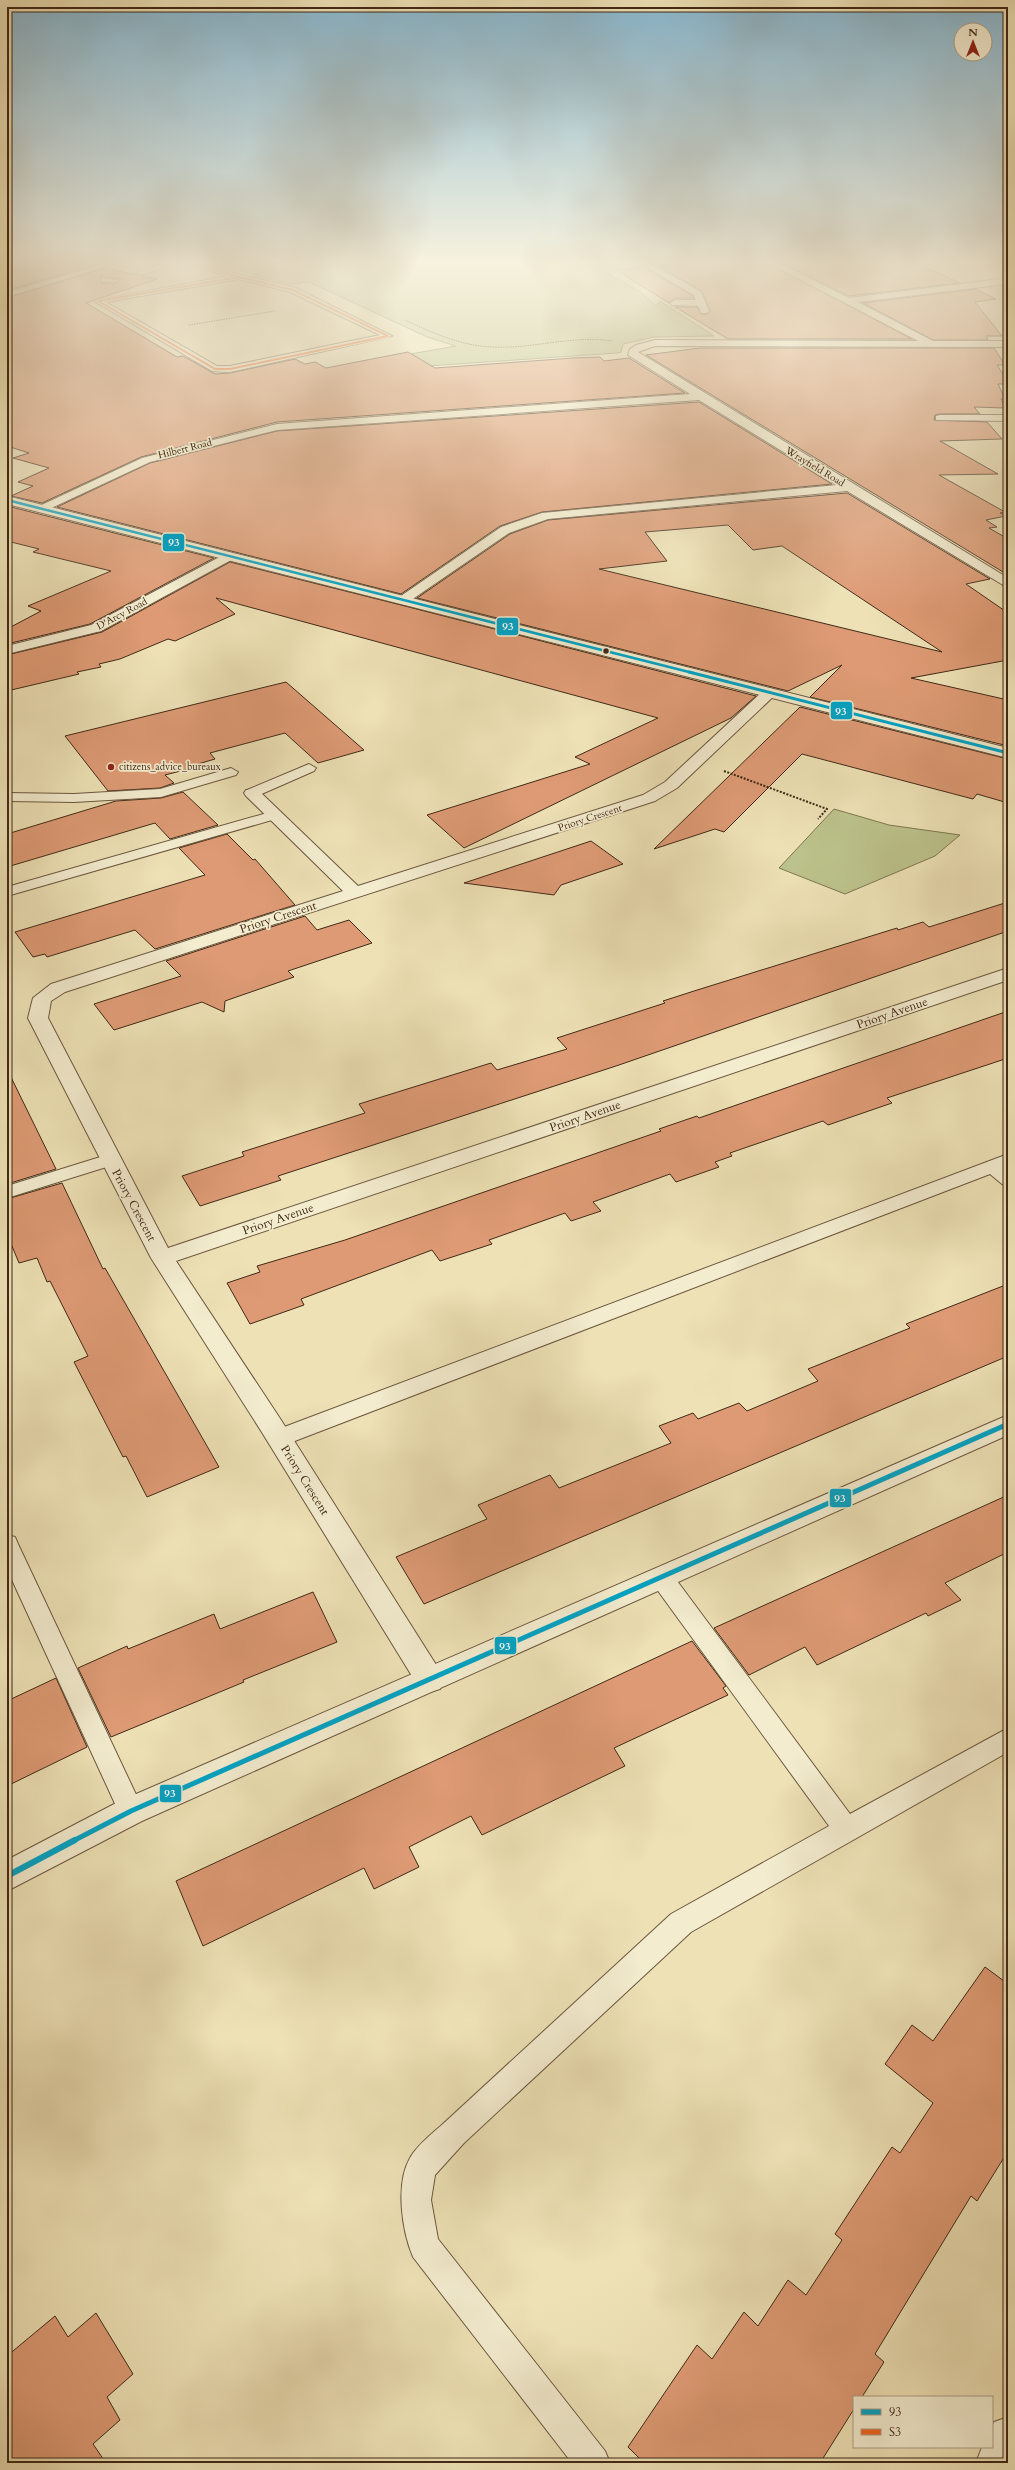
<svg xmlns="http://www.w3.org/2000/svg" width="1015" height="2470" viewBox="0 0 1015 2470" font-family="Cardo,serif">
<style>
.green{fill:#bcc28b;stroke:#7e7651}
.building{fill:#dd9a74;stroke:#412917;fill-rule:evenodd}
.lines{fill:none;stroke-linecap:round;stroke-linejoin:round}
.service-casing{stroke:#6c573e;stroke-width:2}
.minor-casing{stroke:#6c573e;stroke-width:2}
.tertiary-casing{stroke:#6c573e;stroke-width:2}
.path-far1{stroke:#412917;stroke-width:1;stroke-dasharray:1.5 1;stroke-linecap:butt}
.path{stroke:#412917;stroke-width:2;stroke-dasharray:2 1.5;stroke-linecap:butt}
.service{fill:#f3eccf;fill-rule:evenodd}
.minor{fill:#f3eccf;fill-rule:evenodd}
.tertiary{fill:#f3eccf;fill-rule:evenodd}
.bus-1-far3-casing{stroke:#f3eccf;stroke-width:4}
.bus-1-far2-casing{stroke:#f3eccf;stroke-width:5}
.bus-1-far1-casing{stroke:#f3eccf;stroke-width:8}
.bus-1-casing{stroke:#f3eccf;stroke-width:9}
.bus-2-casing{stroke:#f3eccf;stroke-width:3.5}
.bus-1-far3{stroke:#03a3c5;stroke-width:2.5}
.bus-1-far2{stroke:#03a3c5;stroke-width:3}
.bus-1-far1{stroke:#03a3c5;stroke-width:5}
.bus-1{stroke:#03a3c5;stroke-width:6}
.bus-2{stroke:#f26522;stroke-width:2}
.bus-dot{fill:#412917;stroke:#f3eccf;stroke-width:1.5}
.poi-dot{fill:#8f2418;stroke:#f3eccf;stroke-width:1.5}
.labels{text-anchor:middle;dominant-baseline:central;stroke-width:3.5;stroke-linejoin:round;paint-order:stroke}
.far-street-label{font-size:10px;fill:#412917;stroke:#f3eccf}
.far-poi-label{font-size:10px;fill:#412917;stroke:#f3eccf;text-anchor:start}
.street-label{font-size:12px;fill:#412917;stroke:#f3eccf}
.line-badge{stroke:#f3eccf;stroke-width:1.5}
.badge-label{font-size:11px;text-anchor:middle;font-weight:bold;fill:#fff}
</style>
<rect width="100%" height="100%" fill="#ede1b5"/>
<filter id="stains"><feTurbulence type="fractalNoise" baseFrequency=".005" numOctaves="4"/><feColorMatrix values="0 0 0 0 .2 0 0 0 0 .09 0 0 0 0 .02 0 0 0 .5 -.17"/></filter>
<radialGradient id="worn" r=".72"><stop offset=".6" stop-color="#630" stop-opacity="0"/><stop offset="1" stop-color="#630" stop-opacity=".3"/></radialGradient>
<path class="green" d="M205,262H588L640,292L656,306L660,301L714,336L654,337L623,344L621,352L617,353L398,368L377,360L456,346L427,337L309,282L290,284Z
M834,809L889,825L960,835L935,856L845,894L779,868Z"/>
<path class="building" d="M22,262H75L92,266L7,290V266Z
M694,262H766L912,339H728L675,307H697L701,314H707L710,311L702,291L658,266Z
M780,262H914L960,283L849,296Z
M644,267L693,296L694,298H675L669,303L616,270Z
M105,268L157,279L86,303L177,357L183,356L215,374L230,373L295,359L305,364L315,362L326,368L408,352L435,368L573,358L600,357L604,361L629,358L685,393L277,422L141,457L42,503L11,496L33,486L18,482L49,468L13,458L29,453L7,446V298ZM101,277L119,279L120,280L115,284H102Z
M975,289L996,299L975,302L1002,336H986L988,340H933L863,303Z
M700,348H994L1005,365H997L1007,380H1003L1006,384H998L1005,399H1001L1005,408L974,407L980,414H940L935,415L934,420L987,422L1002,439L940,441L998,474L939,475L1005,512L1000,513L1006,516L986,520L997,527L989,528L1008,539V575L646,355Z
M699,402L832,484L542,512L500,526L401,594L57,507L150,463L277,431Z
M847,493L990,579L966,584L1008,613V660L911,678L1008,700V746L810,697L842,665L788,691L417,598L510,534L548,520ZM728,525L753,550L782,546L942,652L599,569L667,561L645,532Z
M7,506L214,558L90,624L7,644V629L41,611L28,606L111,571L33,552L39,549L7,541Z
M230,562L397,604L756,696L731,718L464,848L427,815L590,764L575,757L658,718L216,598L235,614L175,641L168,639L120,659L99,664L101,667L77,672L79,674L7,691V655L102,632Z
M286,682L364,750L318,763L285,733L210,753L215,759L198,764L200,766L165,775L174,783L160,788L108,791L65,736Z
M800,707L1008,759V803L977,794L973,799L802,754L724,832L715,829L654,849Z
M183,792L218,825L170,839L155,823L7,867V834L116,801L161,798Z
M227,834L253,860L255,859L295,905L155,949L135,930L47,957L45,954L33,957L15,932L205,875L179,848Z
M591,841L623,864L561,885L554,895L464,883Z
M1008,902V931L616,1066L278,1176L281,1180L200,1206L182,1176L244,1156L242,1152L365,1113L359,1104L491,1063L497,1070L567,1049L557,1038L665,1003L663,1001L694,991L897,928L898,930L923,922L929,927Z
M305,916L317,930L349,920L372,943L288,971L294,977L225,1001L224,1012L202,1002L114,1030L94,1004L181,976L166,961Z
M1008,1011V1058L887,1098L892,1103L828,1125L823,1121L730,1153L732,1156L715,1162L719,1167L676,1182L670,1174L593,1202L601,1211L571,1221L565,1213L489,1240L492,1244L440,1261L432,1250L301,1299L304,1305L250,1324L227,1283L260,1272L257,1266L345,1240L661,1131L659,1129L697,1116L699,1118Z
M7,1069L56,1169L7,1184Z
M62,1183L103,1269L105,1268L219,1467L147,1497L126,1456L123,1457L74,1362L88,1356L50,1281L47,1282L37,1258L19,1263L7,1234V1199Z
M1008,1284V1356L424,1604L396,1557L487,1519L478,1505L550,1475L559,1488L671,1443L659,1426L693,1413L698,1419L739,1403L747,1411L818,1381L808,1369L910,1328L906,1324Z
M1008,1495V1552L945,1583L961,1600L928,1616L926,1613L817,1665L805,1647L749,1675L714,1628Z
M313,1592L337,1642L243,1680L244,1682L111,1737L78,1668L127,1646L128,1649L214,1614L220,1629Z
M692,1641L726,1686L723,1688L728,1695L614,1748L625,1766L482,1835L471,1816L409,1847L419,1867L374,1889L364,1868L203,1946L176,1881Z
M56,1678L87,1747L7,1786V1701Z
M985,1967L1008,1984V2151L977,2201L971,2196L875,2354L884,2362L862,2397H854V2409L820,2463H644L628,2447L697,2345L712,2359L744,2312L758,2326L788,2280L806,2295L842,2240L835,2234L892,2147L900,2153L933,2103L885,2064L912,2025L933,2041Z
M96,2313L133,2374L107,2397L120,2420L93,2444L106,2463H7V2356L55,2316L68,2337Z"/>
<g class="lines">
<defs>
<path id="service" d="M110,262H121L7,297V292Z
M167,262H189L296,288L392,336L230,372L212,371L94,301L228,276L178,262L142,275L135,273ZM239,279L290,292L380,335L230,366H217L106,302Z
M105,278L119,280L115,282H102V278Z
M309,764L316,768L314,771L257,796L252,797L245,793L247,790Z
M231,768L238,772L236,775L161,797L74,802L7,801V793L74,794L160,789Z
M274,811L281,815L279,818L7,896V887Z
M110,1154L116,1156L119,1160L116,1164L7,1198V1186Z
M1008,1154V1167L1005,1168L1008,1170V1186L1002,1184L990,1174L287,1444L279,1446L271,1444L268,1438L271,1432Z
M7,1535L15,1537L18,1544L140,1803L144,1811L140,1819L131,1823L122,1819L7,1569Z
M661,1567L669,1570L850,1814L1008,1728V1752L691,1932L464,2143L435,2175L431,2200L438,2239L605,2451L610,2463H572L413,2257C402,2231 395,2184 410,2158C417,2145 433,2133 444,2123L671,1914L829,1826L653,1584L649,1577L653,1570Z"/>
<path id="minor" d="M638,262H648L701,292L709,311L707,313H701L698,306L672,305L670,303L675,300H696L694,295Z
M767,262H777L849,298L1008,278V284L858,302L933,341H1008V347L655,346L638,352L1008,578V588L847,491L548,519L509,533L407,603H397L395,600L501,527L542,513L837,485L699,400L277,430L150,462L45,511L41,512L35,508L142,458L277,424L690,394L628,355L630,349L636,345L655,340L918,341Z
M940,415H1008V421L936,420V416Z
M229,552L235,556L233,559L101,631L7,654V646L91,625Z
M770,688L777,692L775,695L677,788L655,801L65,992L51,1001L48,1018L168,1248L1008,968V980L176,1261L281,1420L440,1671L444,1680L440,1689L430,1692L420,1689L263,1434L151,1258L28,1018L33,998L51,984L343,891L246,796L244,793L246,790H258L358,886L643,795L665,782L765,689Z
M1008,2417V2463H976L982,2447H992V2427L994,2422Z"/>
<path id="tertiary" d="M7,496L1008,748V758L7,504Z
M1008,1415V1435L142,1821L7,1891V1860L120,1801Z"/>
</defs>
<use href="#service" class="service-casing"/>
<use href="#minor" class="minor-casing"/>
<use href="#tertiary" class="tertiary-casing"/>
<path class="path-far1" d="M405,320C433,333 461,346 493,347C533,349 571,335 612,341
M189,325L275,311"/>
<path class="path" d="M724,771L827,809L818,819"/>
<use href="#service" class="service"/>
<use href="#minor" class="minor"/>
<use href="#tertiary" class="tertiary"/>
<defs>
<path id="bus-1-far3" d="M7,500L693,673"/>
<path id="bus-1-far2" d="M689,672L1008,753"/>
<path id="bus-1-far1" d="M73,1841L131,1811L1008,1424"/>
<path id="bus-1" d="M7,1876L75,1840"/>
<path id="bus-2" d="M181,262L239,277
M239,277L293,290L388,336L230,369H215L98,301Z"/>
</defs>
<use href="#bus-1-far3" class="bus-1-far3-casing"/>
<use href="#bus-1-far2" class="bus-1-far2-casing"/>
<use href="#bus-1-far1" class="bus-1-far1-casing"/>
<use href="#bus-1" class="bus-1-casing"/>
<use href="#bus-2" class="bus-2-casing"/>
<use href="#bus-1-far3" class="bus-1-far3"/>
<use href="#bus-1-far2" class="bus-1-far2"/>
<use href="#bus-1-far1" class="bus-1-far1"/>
<use href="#bus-1" class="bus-1"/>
<use href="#bus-2" class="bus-2"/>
</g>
<linearGradient id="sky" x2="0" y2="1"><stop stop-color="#88b8d1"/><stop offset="0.43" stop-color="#f7f2de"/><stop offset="1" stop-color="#f7f2de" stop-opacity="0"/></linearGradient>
<rect width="1015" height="608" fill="url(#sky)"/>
<circle class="bus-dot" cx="606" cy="651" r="3.5"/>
<circle class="poi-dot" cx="111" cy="767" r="4"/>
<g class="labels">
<g class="far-street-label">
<text transform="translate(185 449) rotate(-14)">Hilbert Road</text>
<text transform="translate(815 467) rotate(31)">Wrayfield Road</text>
<text transform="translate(122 614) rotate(-28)">D'Arcy Road</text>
<text transform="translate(590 818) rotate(-18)">Priory Crescent</text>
</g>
<g class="far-poi-label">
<text x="119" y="767">citizens_advice_bureaux</text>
</g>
<g class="street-label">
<text transform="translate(278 917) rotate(-18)">Priory Crescent</text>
<text transform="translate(892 1013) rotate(-19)">Priory Avenue</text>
<text transform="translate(585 1116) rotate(-19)">Priory Avenue</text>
<text transform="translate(134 1205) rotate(62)">Priory Crescent</text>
<text transform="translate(278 1219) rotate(-19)">Priory Avenue</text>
<text transform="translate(305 1480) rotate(58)">Priory Crescent</text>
</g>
</g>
<g class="line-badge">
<rect x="162" y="533" width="23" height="19" rx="4" fill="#03a3c5"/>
<rect x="496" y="617" width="23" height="19" rx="4" fill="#03a3c5"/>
<rect x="830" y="701" width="23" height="19" rx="4" fill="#03a3c5"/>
<rect x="829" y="1488" width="23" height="20" rx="4" fill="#03a3c5"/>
<rect x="494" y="1636" width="23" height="19" rx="4" fill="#03a3c5"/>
<rect x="159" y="1784" width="23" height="19" rx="4" fill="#03a3c5"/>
</g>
<g class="badge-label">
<text x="174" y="546">93</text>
<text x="508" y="630">93</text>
<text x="841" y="715">93</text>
<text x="840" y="1502">93</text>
<text x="505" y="1650">93</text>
<text x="170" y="1797">93</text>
</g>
<rect width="1015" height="2470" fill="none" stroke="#ede1b5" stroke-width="24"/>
<rect x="8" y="8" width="999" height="2454" fill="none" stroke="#412917" stroke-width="2"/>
<rect x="12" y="12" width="991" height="2446" fill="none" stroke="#412917"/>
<rect x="853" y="2396" width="140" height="52" fill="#f3eccf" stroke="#ac9e85"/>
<rect x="861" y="2409" width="20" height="6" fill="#03a3c5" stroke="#ac9e85"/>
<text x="889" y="2416" font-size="12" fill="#412917">93</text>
<rect x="861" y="2429" width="20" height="6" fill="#f26522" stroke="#ac9e85"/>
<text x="889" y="2436" font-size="12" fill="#412917">S3</text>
<g transform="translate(973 42)"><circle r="19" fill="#f3eccf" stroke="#ac9e85"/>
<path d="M0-3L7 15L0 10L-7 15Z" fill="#8f2418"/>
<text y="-6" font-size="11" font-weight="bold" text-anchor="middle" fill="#412917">N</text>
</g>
<rect width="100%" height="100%" filter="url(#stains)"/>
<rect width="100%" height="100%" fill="url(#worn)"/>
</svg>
